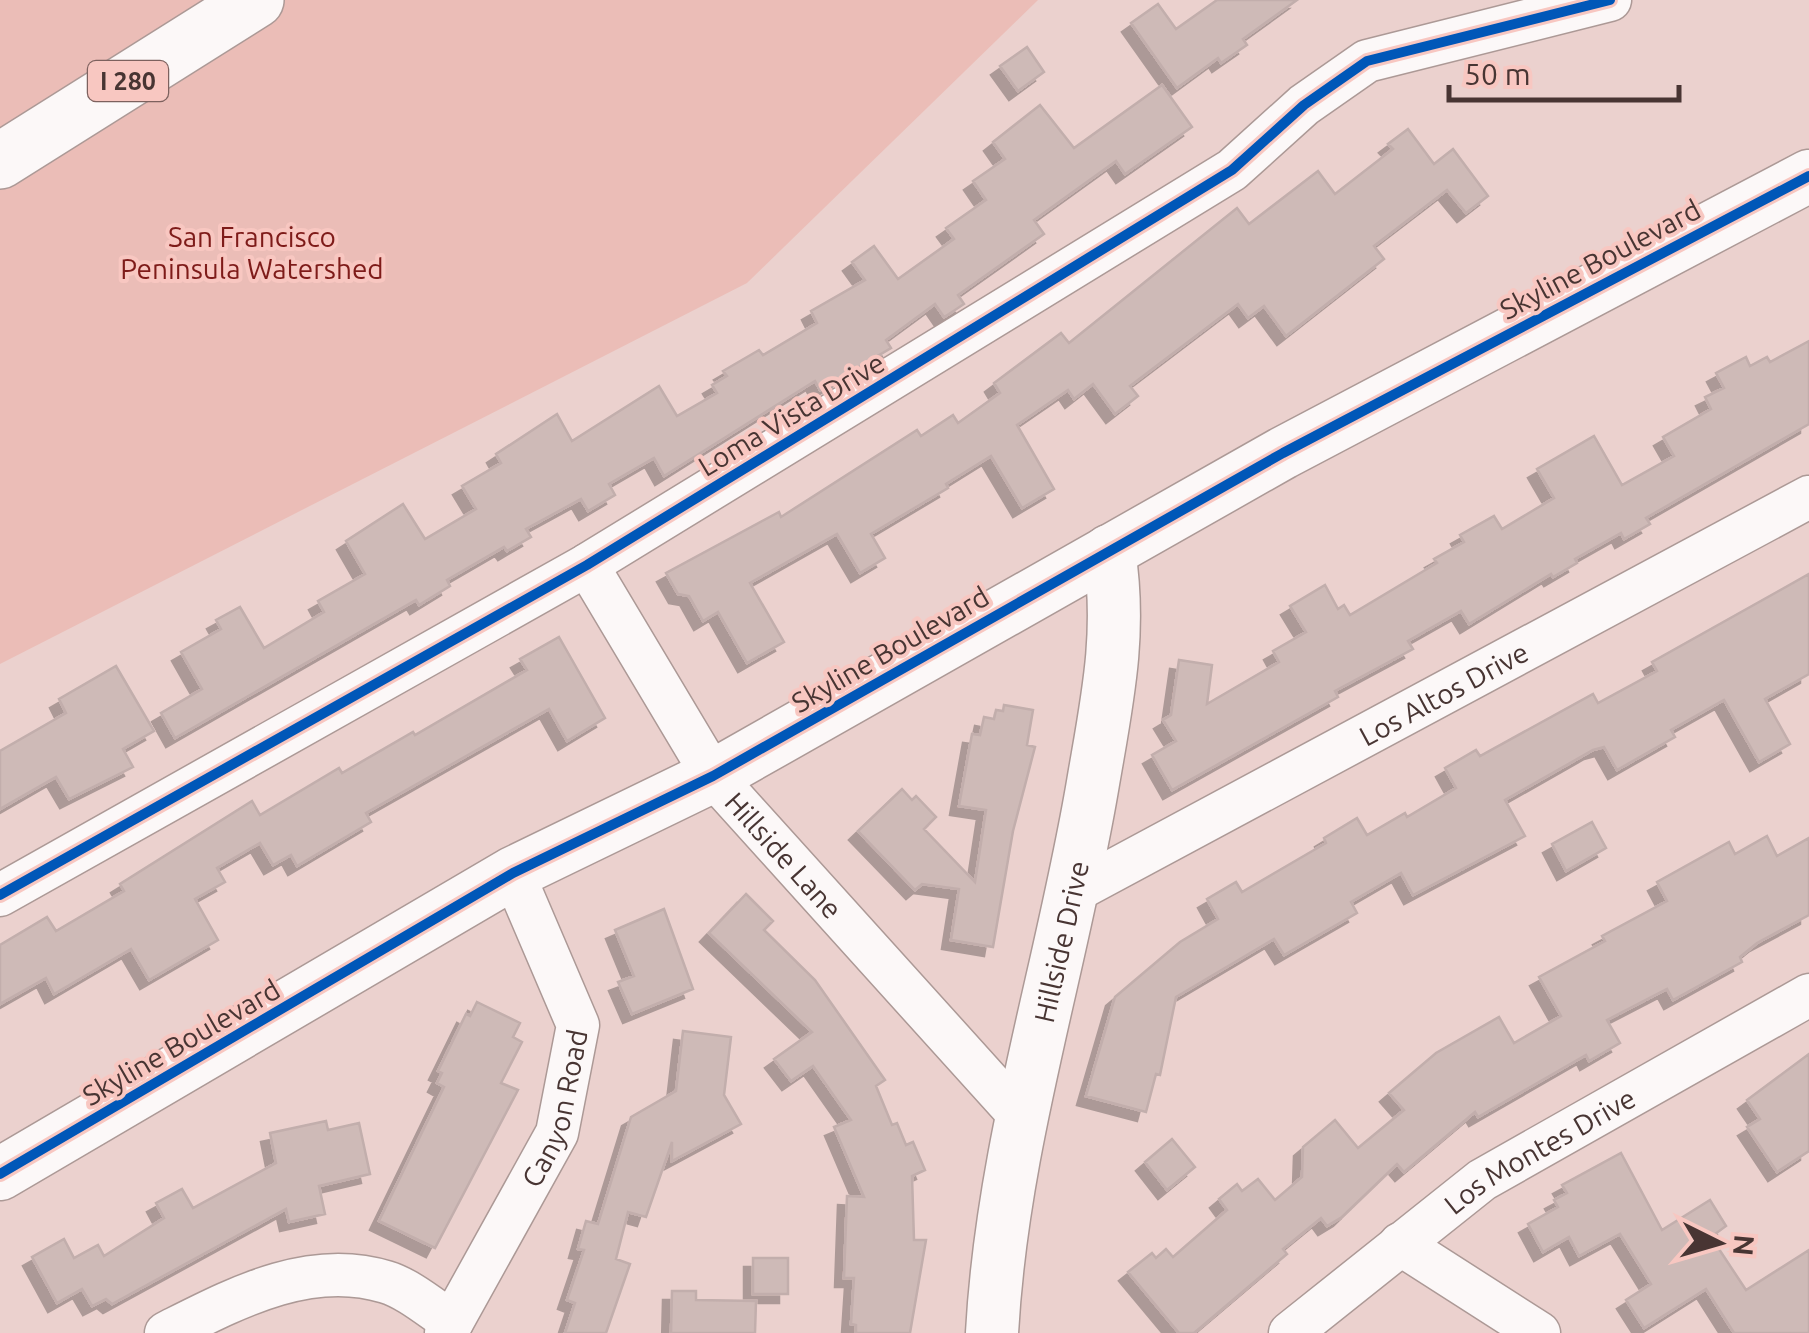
<svg xmlns="http://www.w3.org/2000/svg" width="1809" height="1333" viewBox="0 0 1809 1333" font-family="Ubuntu,sans-serif">
<style>
.green{fill:#ebbdb7}
.building{fill:#cebab7;stroke:#c2aeac;stroke-width:2.5;filter:url(#shadow)}
.lines{fill:none;stroke-linecap:round;stroke-linejoin:round}
.minor-casing{stroke:#ac9996;stroke-width:45}
.major-casing{stroke:#ac9996;stroke-width:55}
.highway-casing{stroke:#ac9996;stroke-width:58}
.minor{stroke:#fcf8f8;stroke-width:42}
.major{stroke:#fcf8f8;stroke-width:52}
.highway{stroke:#fcf8f8;stroke-width:55}
.cycleway-casing{stroke:#f8c7c1;stroke-width:16}
.cycleway{stroke:#0057b8;stroke-width:10}
.labels{text-anchor:middle;dominant-baseline:central;stroke-width:8;stroke-linejoin:round;paint-order:stroke}
.shield{fill:#f8c7c1;stroke:#7d615e;stroke-width:2.5}
.shield-label{font-size:25px;font-weight:bold;fill:#483533}
.park-label{font-size:28px;fill:#7e1b19;stroke:#f8c7c1}
.street-label{font-size:28px;fill:#483533;stroke:#f8c7c1}
</style>
<defs>
<filter id="shadow"><feDropShadow dx="-9" dy="9" stdDeviation="0" flood-color="#0004"/></filter>
</defs>
<rect width="100%" height="100%" fill="#ebd1ce"/>
<path class="green" d="M0,0H1038L747,283L0,664Z"/>
<path class="building" d="M1217,0H1297L1243,39L1247,45L1221,63L1218,58L1177,88L1131,23L1158,4L1176,29Z
M1027,47L1044,72L1018,91L1000,66Z
M1162,85L1192,127L1125,174L1116,161L1034,220L1044,234L958,295L964,304L949,314L944,317L935,304L886,340L891,348L820,390L815,381L664,476L654,458L609,484L615,495L588,511L581,499L526,529L531,537L507,551L504,547L447,580L450,586L419,605L416,600L175,738L161,713L202,689L181,652L221,629L216,620L240,607L264,648L324,612L318,601L365,574L346,541L403,504L425,539L476,509L462,486L501,463L496,454L557,414L572,441L659,386L677,416L717,393L712,385L727,376L723,371L759,350L763,355L817,323L811,311L865,280L852,262L874,246L898,279L954,239L946,228L986,200L973,181L1005,159L993,142L1040,105L1074,148Z
M1408,129L1434,164L1453,149L1488,196L1466,213L1447,190L1374,246L1384,259L1286,336L1264,306L1248,318L1238,304L1130,386L1138,396L1115,414L1093,384L1074,399L1068,390L1017,425L1054,489L1022,508L991,456L946,484L948,488L871,534L885,558L860,573L837,534L750,583L784,642L747,663L718,612L703,621L689,596L678,594L666,573L779,512L781,517L917,430L921,436L953,415L958,423L1000,393L994,383L1061,333L1069,343L1237,208L1249,224L1318,171L1335,194L1393,149L1388,144Z
M1809,341V424L1646,518L1650,524L1624,539L1621,533L1575,559L1577,563L1553,577L1551,574L1469,624L1461,611L1408,641L1413,649L1335,691L1338,697L1172,790L1152,755L1176,741L1163,720L1171,715L1179,660L1212,665L1207,704L1279,662L1273,651L1306,632L1290,606L1325,585L1338,609L1344,605L1350,615L1437,563L1434,559L1464,542L1460,535L1494,516L1502,529L1554,498L1537,469L1594,436L1622,485L1674,456L1663,437L1711,409L1705,397L1724,388L1716,373L1746,357L1750,366L1767,357L1770,362Z
M1809,574V674L1765,699L1790,744L1759,762L1724,700L1671,730L1675,737L1617,770L1604,747L1593,750L1505,800L1525,836L1413,895L1401,873L1351,902L1357,913L1284,955L1274,939L1176,997L1160,1075L1156,1074L1146,1112L1086,1096L1115,997L1180,942L1218,919L1207,899L1236,882L1242,892L1326,843L1324,838L1357,818L1367,835L1405,813L1407,817L1456,788L1445,768L1476,750L1480,756L1593,694L1598,703L1657,671L1652,662Z
M559,637L605,718L567,741L549,709L366,813L371,822L297,866L291,855L273,865L260,843L217,868L225,882L195,899L218,940L149,980L131,949L54,994L46,978L0,1004V945L47,917L56,931L124,891L120,884L252,801L260,815L339,768L342,773L413,732L415,735L527,670L520,659Z
M116,666L154,731L123,749L133,767L69,799L56,777L0,809V751L66,713L59,699Z
M1004,705L1033,710L1027,745L1035,747L1013,831L993,947L951,940L959,889L922,884L915,890L858,831L902,789L912,800L916,796L936,817L924,829L975,882L986,810L959,806L972,734L980,735L984,717L994,719L996,710L1003,711Z
M1592,822L1606,848L1566,871L1552,844Z
M1767,836L1777,856L1809,838V915L1757,943L1740,957L1742,962L1673,1000L1667,989L1607,1020L1620,1043L1589,1061L1586,1055L1478,1117L1475,1112L1404,1172L1397,1164L1342,1217L1327,1226L1321,1218L1283,1249L1287,1254L1194,1333H1179L1128,1272L1152,1253L1156,1258L1166,1249L1173,1257L1227,1210L1219,1199L1237,1184L1242,1191L1258,1179L1275,1200L1302,1177L1303,1147L1335,1120L1358,1148L1404,1110L1389,1093L1436,1053L1499,1017L1514,1043L1561,1016L1539,977L1605,941L1602,936L1667,901L1657,882L1729,842L1735,854Z
M746,894L773,921L764,930L815,980L885,1080L876,1086L892,1125L897,1123L906,1145L913,1142L925,1170L912,1176L914,1240H926L910,1333H856V1325L851,1324L854,1278H844L847,1196L864,1197L834,1127L851,1120L813,1066L791,1081L774,1059L812,1032L709,933Z
M664,909L693,989L632,1014L618,982L634,976L615,930Z
M477,1002L520,1023L513,1037L522,1042L501,1083L518,1090L435,1248L379,1221L444,1087L437,1083L442,1073L438,1071L466,1014L470,1016Z
M683,1031L731,1037L724,1095L741,1124L672,1161V1142L646,1217L628,1212L616,1259L630,1264L606,1333H565L575,1303L567,1300L584,1250L578,1249L586,1221L598,1224L631,1117L676,1091Z
M1809,1054V1151L1777,1172L1747,1127L1760,1119L1747,1100Z
M326,1121L328,1130L359,1123L370,1174L319,1186L325,1214L289,1222L286,1209L112,1304L106,1299L92,1306L82,1289L57,1303L32,1257L64,1239L74,1258L98,1245L104,1256L164,1218L156,1203L182,1189L193,1208L276,1163L270,1133Z
M1172,1139L1195,1167L1167,1190L1145,1162Z
M1621,1153L1662,1230L1710,1200L1726,1226L1711,1237L1746,1290L1809,1250V1333H1734L1706,1289L1644,1328L1626,1300L1651,1284L1620,1234L1579,1256L1569,1237L1543,1252L1528,1224L1558,1207L1554,1200L1567,1193L1562,1185Z
M753,1258H788V1294H753Z
M672,1291H696V1300L756,1301L755,1333H671Z"/>
<g class="lines">
<defs>
<g id="minor">
<path id="s1" d="M587,565L713,776L1020,1116"/>
<path id="s2" d="M1075,891L1809,497"/>
<path d="M0,895L587,565L1232,170L1304,105L1367,61L1610,0"/>
<path d="M1400,1244L1539,1333"/>
<path d="M166,1333C234,1299 309,1258 386,1282C409,1289 432,1309 452,1322"/>
<path id="s3" d="M446,1333L557,1133L578,1025L513,873"/>
<path id="s4" d="M1290,1333L1482,1180L1809,995"/>
</g>
<g id="major">
<path d="M0,1174L513,873L713,776L1283,453L1809,176"/>
<path id="s5" d="M992,1333C1002,1146 1062,967 1093,783C1107,701 1122,634 1109,551"/>
</g>
<path id="highway" d="M0,161L256,0"/>
</defs>
<use href="#minor" class="minor-casing"/>
<use href="#major" class="major-casing"/>
<use href="#highway" class="highway-casing"/>
<use href="#minor" class="minor"/>
<use href="#major" class="major"/>
<use href="#highway" class="highway"/>
<defs>
<path id="cycleway" d="M0,895L587,565L1232,170L1304,105L1367,61L1610,0
M0,1174L513,873L713,776L1283,453L1809,176"/>
</defs>
<use href="#cycleway" class="cycleway-casing"/>
<use href="#cycleway" class="cycleway"/>
</g>
<g class="labels">
<rect class="shield" x="88" y="61" width="80" height="40" rx="8"/>
<g class="shield-label">
<text x="128" y="81">I 280</text>
</g>
<g class="park-label">
<text x="252" y="236">San Francisco<tspan x="252" dy="32">Peninsula Watershed</tspan></text>
</g>
<g class="street-label">
<text transform="translate(1600 259) rotate(-28)">Skyline Boulevard</text>
<text transform="translate(791 414) rotate(-31)">Loma Vista Drive</text>
<text transform="translate(890 649) rotate(-30)">Skyline Boulevard</text>
<text stroke="none"><textPath href="#s2" startOffset="418">Los Altos Drive</textPath></text>
<text stroke="none"><textPath href="#s1" startOffset="352">Hillside Lane</textPath></text>
<text stroke="none"><textPath href="#s5" startOffset="398">Hillside Drive</textPath></text>
<text transform="translate(181 1042) rotate(-30)">Skyline Boulevard</text>
<text stroke="none"><textPath href="#s3" startOffset="252">Canyon Road</textPath></text>
<text stroke="none"><textPath href="#s4" startOffset="310">Los Montes Drive</textPath></text>
</g>
</g>
<g transform="translate(1719 1243) rotate(95)" stroke="#f8c7c1" stroke-width="8" paint-order="stroke">
<path d="M0-8L18 38L0 25L-18 38Z" fill="#483533"/>
<text y="-15" font-size="28" font-weight="bold" text-anchor="middle" fill="#483533">N</text>
</g>
<path d="M1449 85v15h230v-15" fill="none" stroke="#483533" stroke-width="5"/>
<text x="1464" y="85" font-size="30" fill="#483533" stroke="#f8c7c1" stroke-width="8" paint-order="stroke">50 m</text>
</svg>
